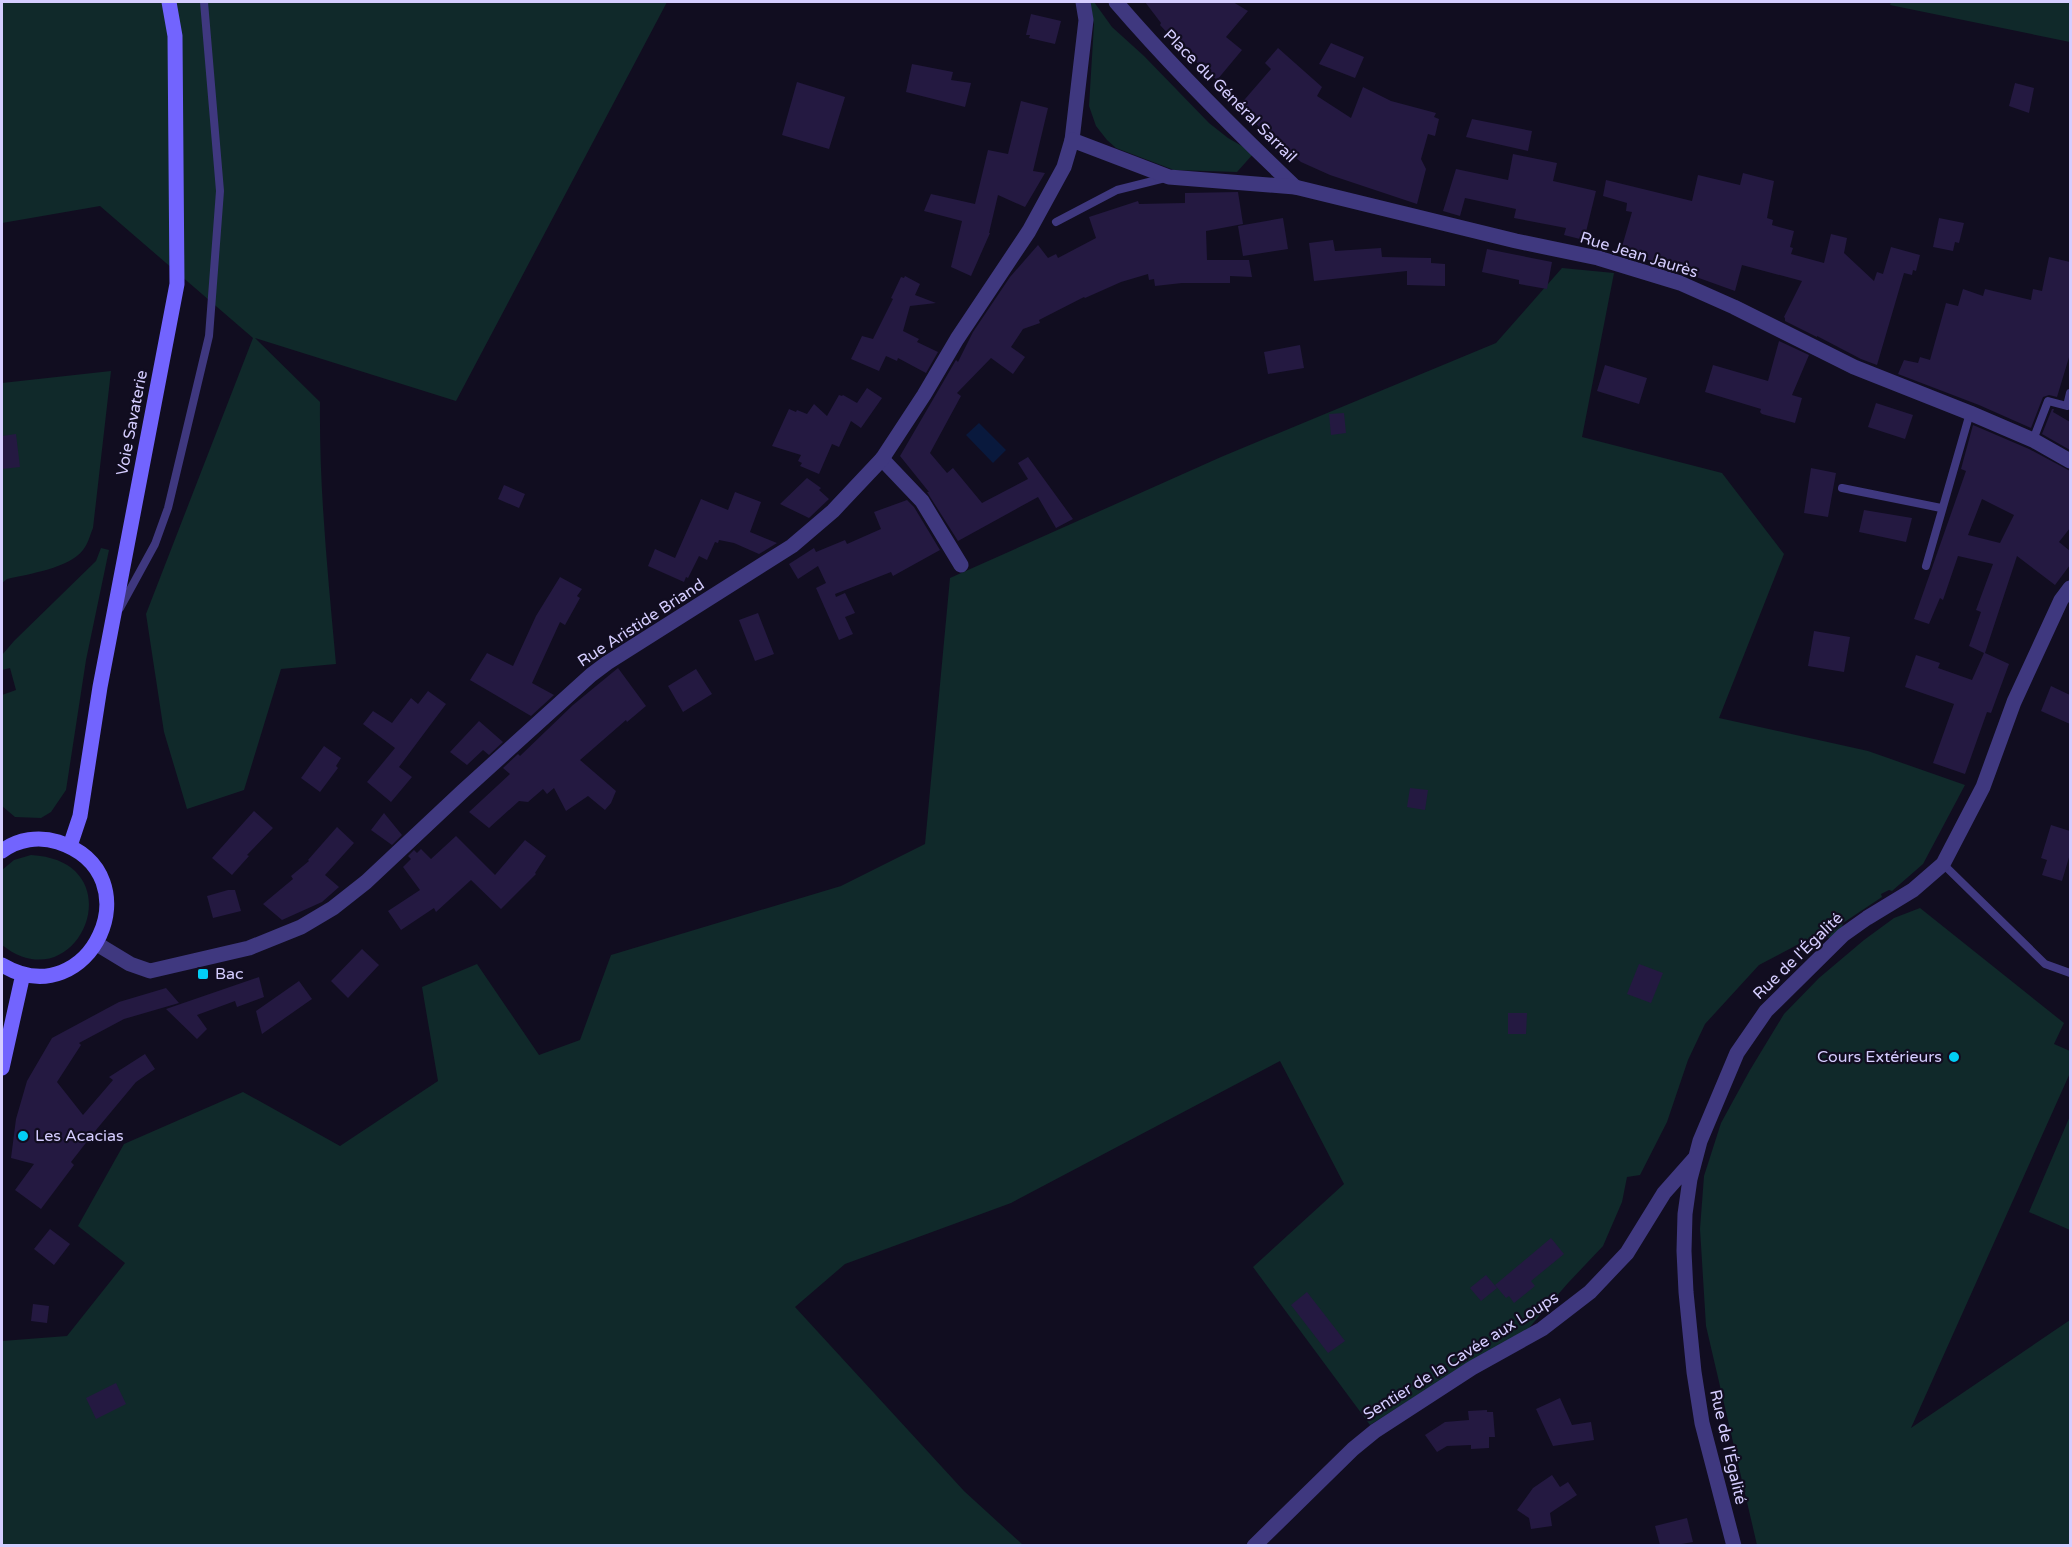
<svg xmlns="http://www.w3.org/2000/svg" width="2072" height="1547" viewBox="0 0 2072 1547" font-family="'Varela Round',sans-serif">
<style>
.green{fill:#10292a}
.water{fill:#09193d}
.building{fill:#241941;fill-rule:evenodd}
.lines{fill:none;stroke-linecap:round;stroke-linejoin:round}
.service{stroke:#3f387f;stroke-width:8}
.minor{stroke:#3f387f;stroke-width:15}
.tertiary{stroke:#3f387f;stroke-width:15}
.secondary{stroke:#7264fe;stroke-width:15}
.poi-dot{fill:#02cef5;stroke:#110d20;stroke-width:2}
.labels{text-anchor:middle;dominant-baseline:central;stroke-width:4.5;stroke-linejoin:round;paint-order:stroke}
.street-label{font-size:16px;fill:#d5cdff;stroke:#110d20}
.poi-label{font-size:16px;fill:#d5cdff;stroke:#110d20;text-anchor:start}
</style>
<rect width="100%" height="100%" fill="#110d20"/>
<path class="green" d="M2,2H667L456,401L255,338L320,402C319,489 328,576 336,664L281,669L244,790L187,809L164,732L146,614L253,338L100,206L2,223Z
M1090,2H1094L1112,27L1144,56L1209,123L1228,138L1254,153L1237,172L1174,170L1116,148L1107,140L1096,126L1089,106L1094,24Z
M1891,2H2070V42L1890,5Z
M1562,268L1614,273L1582,437L1722,473L1784,554L1719,718L1868,751L1965,785L1923,864L1892,891L1889,890L1881,894L1882,897L1843,923L1842,927L1830,938L1816,935L1759,965L1705,1024L1688,1060L1667,1122L1640,1175L1627,1177L1622,1202L1603,1246L1568,1283L1528,1329L1483,1354L1370,1425L1253,1267L1344,1184L1280,1061L1011,1203L845,1264L795,1307L964,1491L1023,1545L2,1546V1341L67,1336L125,1263L78,1226L124,1144L243,1092L340,1146L438,1081L422,987L477,964L539,1055L580,1040L611,955L841,886L925,844L950,578L1221,457L1496,343Z
M111,371L93,528C90,535 88,544 83,550C69,568 29,574 7,579L2,583V383Z
M101,548L109,550L86,660L66,790L51,812L41,818L15,817L2,806V695L16,690L10,668L2,670V655L14,641L96,561Z
M31,855C138,861 78,1005 2,945V870L14,860Z
M1920,908L2064,1023L2054,1044L2070,1051V1073L1911,1428L2070,1320V1545H1757L1706,1326L1700,1229L1704,1176L1721,1123L1750,1070L1784,1014L1819,978L1864,940L1894,918Z
M2070,1116V1230L2029,1212Z"/>
<path class="water" d="M979,423L1006,450L993,463L966,435Z"/>
<path class="building" d="M1145,2H1233L1248,11L1226,37L1242,50L1217,80L1184,51L1160,25L1161,23Z
M1031,14L1061,21L1055,44L1029,38L1030,35H1026Z
M1331,43L1364,57L1355,78L1319,64Z
M1278,48L1322,87L1317,96L1351,118L1363,87L1391,101L1436,113L1434,117L1439,119L1435,136L1428,134L1421,159L1426,169L1417,204L1330,175L1301,162L1268,136L1239,106L1271,69L1265,63Z
M912,64L953,72L951,80L971,83L965,107L906,92Z
M797,82L845,97L829,149L782,135Z
M2015,83L2034,88L2029,113L2009,106Z
M1021,101L1048,108L1033,171L1045,173L1025,207L998,195L989,233H990L971,276L951,267L962,221L924,211L931,194L975,204L988,150L1008,154Z
M1472,119L1532,131L1528,151L1466,137Z
M1513,154L1557,163L1553,181L1596,191L1584,240L1564,235L1566,228L1514,218L1516,209L1465,198L1460,216L1443,211L1456,169L1508,180Z
M1743,173L1774,181L1767,218L1773,220L1772,225L1794,231L1790,247L1793,248L1791,254L1824,263L1831,234L1847,238L1844,253L1874,281L1877,272L1883,274L1891,247L1920,255L1916,271L1913,270L1912,275L1904,273L1877,365L1861,359L1817,336V337L1785,321V318L1784,317L1802,281L1742,265L1735,291L1621,250L1632,212L1626,211L1627,203L1603,196L1606,180L1692,201L1698,175L1740,185Z
M1238,192L1243,224L1206,231L1207,260H1249L1252,277L1230,276V283H1182L1155,286L1154,279L1149,280L1148,274L1121,282L1085,298L1084,297L1039,320L1040,323L1023,329L1011,347L1025,357L1013,374L991,358L957,393L961,396L930,453L947,473L953,468L982,503L1028,479L1018,463L1028,457L1073,519L1056,528L1038,497L958,541L927,492H929L900,456L956,360L958,362L973,332L1010,277L1038,245L1048,258L1056,254L1058,258L1096,238L1089,217L1138,201L1139,204L1185,203V193Z
M1283,218L1288,249L1243,256L1238,226Z
M1939,218L1964,223L1959,243L1955,242L1953,251L1933,247Z
M1333,240L1335,251L1381,248L1382,257L1431,258V263L1445,264V286L1407,285V271L1314,281L1309,243Z
M1487,249L1552,262L1547,289L1519,284V280L1482,272Z
M2049,257L2070,262V354L2057,397L2049,395L2043,397L2031,428L1979,405L1898,374L1904,360L1918,363L1920,357L1930,360L1946,303L1958,306L1963,289L1983,296L1985,289L2031,300L2033,289L2042,291Z
M905,276L920,284L915,295L936,303L910,306L903,331L919,339L917,342L938,352L926,373L898,358L897,361L886,356L879,371L851,359L862,336L873,339L893,299L891,298L901,277L904,278Z
M1779,341L1809,355L1792,395L1802,398L1795,423L1762,414L1760,412L1761,409L1705,392L1713,365L1768,381Z
M1300,345L1304,368L1268,374L1264,352Z
M1605,365L1647,378L1639,404L1597,391Z
M867,388L882,398L861,428L851,421L839,447L832,444L819,474L800,466L802,463L798,461L801,455L772,446L789,409L796,412L797,410L807,414L814,404L827,416L839,395L842,396L843,395L857,403Z
M1876,403L1913,415L1905,439L1868,427Z
M2052,409H2054L2053,412L2070,422V450L2042,434Z
M1344,413L1346,433L1331,435L1329,414Z
M1973,425L2029,449L2070,471V528L2059,542L2070,551V565L2055,585L2017,556L1985,653L2009,664L1991,713L1987,712L1965,774L1933,763L1954,704L1905,687L1916,655L1940,663L1938,668L1972,680L1984,653L1969,646L1981,612L1976,610L1993,564L1958,556L1943,600L1940,598L1929,624L1914,619L1966,471L1961,469ZM1982,499L2014,515L2000,543L1968,535Z
M16,434L20,467L2,469V436Z
M1811,468L1836,473L1828,517L1804,513Z
M807,478L821,488L819,490L829,499L809,518L780,504Z
M504,485L525,494L519,508L498,499Z
M735,492L761,502L750,532L777,543L759,554L734,543L719,540L718,543L715,542L707,560L699,556L688,578L686,577L684,582L648,566L655,549L675,558L701,499L728,510Z
M907,500L914,507L940,550L893,576L891,572L835,594L836,597L845,593L855,613L845,617L853,634L839,640L816,588L826,583L818,566L798,579L789,564L814,548L816,552L845,540L847,544L881,529L874,512Z
M1864,510L1912,518L1906,542L1859,532Z
M560,577L582,589L577,596L580,598L565,625L560,622L532,683L554,695L531,716L470,680L487,653L513,666L536,616Z
M758,613L774,654L755,661L739,620Z
M1814,631L1850,637L1844,672L1808,666Z
M618,668L646,706L627,722L626,720L580,760L616,791L611,803L605,810L588,796L566,811L554,788L547,794L543,789L528,802L519,801L489,828L469,812L510,774L503,768L518,754L520,756L573,705Z
M696,669L712,694L683,712L668,686Z
M2051,686L2070,695V724L2041,711Z
M428,691L446,704L399,767L412,777L391,802L367,782L395,748L363,724L373,711L392,723L411,698L418,704Z
M479,721L503,742L489,755L483,750L467,765L450,752Z
M324,746L341,758L336,766L338,768L320,792L301,778Z
M1410,788L1428,790L1425,810L1407,807Z
M254,811L273,828L247,855L249,856L232,875L212,858Z
M384,813L402,835L392,845L371,830Z
M2051,825L2070,831V854L2062,881L2042,875L2047,860L2041,858Z
M337,827L354,843L325,875L339,887L322,902L282,920L263,904L293,879L291,876L309,861L308,860Z
M456,836L495,875L525,840L546,856L535,873L536,874L501,909L471,880L436,912L434,908L401,930L388,911L420,890L403,867L411,859L408,856L414,850L417,853L421,849L431,859Z
M228,890H235L241,911L213,918L207,896Z
M362,949L379,965L348,998L331,981Z
M1639,964L1663,973L1651,1003L1627,994Z
M259,977L264,997L237,1007L235,1001L197,1015L207,1029L197,1039L166,1009Z
M299,981L312,999L262,1034L256,1011Z
M166,988L179,1003L124,1019L79,1043L81,1045L57,1082L83,1115L113,1080L109,1077L145,1054L155,1069L136,1082L96,1130L71,1162L74,1165L41,1209L15,1190L34,1164L11,1158L16,1119L27,1081L52,1038L119,1002Z
M1508,1013H1527L1526,1034H1508Z
M50,1229L70,1244L54,1265L34,1249Z
M1551,1238L1564,1254L1531,1281L1535,1286L1514,1303L1509,1296L1506,1298L1495,1285Z
M1486,1275L1497,1288L1481,1301L1470,1288Z
M1307,1292L1345,1341L1328,1353L1291,1305Z
M33,1304L49,1306L47,1323L31,1321Z
M116,1383L126,1404L96,1419L86,1398Z
M1560,1398L1572,1425L1591,1422L1594,1440L1553,1446L1536,1409Z
M1487,1410V1412H1493L1495,1437H1489V1448L1471,1449V1445L1447,1446L1437,1452L1425,1435L1445,1422L1469,1420L1468,1411Z
M1552,1475L1560,1487L1568,1482L1577,1495L1550,1513L1552,1526L1531,1529L1529,1518L1517,1510L1533,1488Z
M1687,1518L1693,1542L1676,1545H1660L1655,1526Z"/>
<g class="lines">
<path class="service" d="M1056,222L1117,190L1165,178
M2033,440L2048,401L2067,406L2070,393
M1842,488L1941,508
M1926,566L1970,413
M120,608L155,544L168,508L209,336L220,191L204,2
M1943,864L2045,964L2070,973"/>
<path class="minor" d="M1116,2C1172,67 1233,128 1295,187
M1072,140L1086,20L1083,2
M882,459L922,501L961,565
M1254,1546L1353,1449L1375,1431L1472,1368L1542,1329L1590,1292L1627,1253L1664,1193L1695,1158
M1734,1546L1702,1423L1694,1372L1686,1292L1684,1251L1685,1214L1690,1179L1700,1141L1737,1053L1766,1011L1843,935L1867,918L1913,890L1943,864L1983,787L2014,702L2061,600L2070,588"/>
<path class="tertiary" d="M97,944L130,964L150,971L249,948L301,927L333,908L366,882L463,791L591,675L607,663L792,546L833,511L882,459L924,395L957,339L1029,231L1064,167L1072,140L1169,177L1295,187L1516,241L1598,258L1680,283L1734,307L1854,367L1970,413L2033,440L2070,461"/>
<path class="secondary" d="M70,846L80,816L100,687L177,284L175,36L169,2
M2,851C18,839 39,836 58,842C156,874 90,1017 2,965
M2,1068L23,974"/>
</g>
<g class="poi-dot">
<rect x="197" y="968" width="12" height="12" rx="3"/>
<circle cx="1954" cy="1057" r="6"/>
<circle cx="23" cy="1136" r="6"/>
</g>
<g class="labels">
<g class="street-label">
<text transform="translate(1230 96) rotate(45)">Place du Général Sarrail</text>
<text transform="translate(1639 255) rotate(17)">Rue Jean Jaurès</text>
<text transform="translate(132 423) rotate(-79)">Voie Savaterie</text>
<text transform="translate(641 623) rotate(-33)">Rue Aristide Briand</text>
<text transform="translate(1798 956) rotate(-44)">Rue de l'Égalité</text>
<text transform="translate(1461 1356) rotate(-32)">Sentier de la Cavée aux Loups</text>
<text transform="translate(1728 1447) rotate(77)">Rue de l'Égalité</text>
</g>
<g class="poi-label">
<text x="215" y="974">Bac</text>
<text x="1942" y="1057" text-anchor="end">Cours Extérieurs</text>
<text x="35" y="1136">Les Acacias</text>
</g>
</g>
<rect width="2072" height="1547" fill="none" stroke="#d5cdff" stroke-width="6"/>
</svg>
